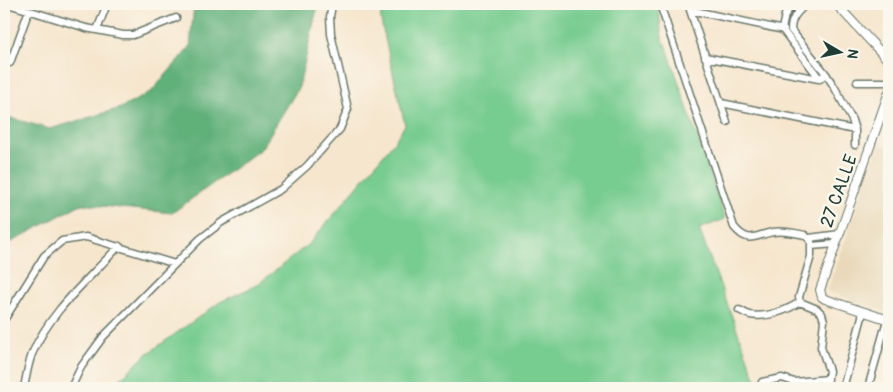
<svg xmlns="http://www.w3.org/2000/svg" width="893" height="392" viewBox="0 0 893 392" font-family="Pangolin,sans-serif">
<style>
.built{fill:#e9d9ba}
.green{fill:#77cc90;stroke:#4b8462}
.forest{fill:#61b07a;stroke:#407657}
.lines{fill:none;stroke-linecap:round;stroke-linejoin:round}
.minor-casing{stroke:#6a786a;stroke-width:9}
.tertiary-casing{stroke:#6a786a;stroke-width:10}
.minor{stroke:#fff;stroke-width:6}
.tertiary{stroke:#fff;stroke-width:8}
.labels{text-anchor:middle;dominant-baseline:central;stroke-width:5;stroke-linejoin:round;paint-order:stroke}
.street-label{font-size:18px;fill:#1f3d34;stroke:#fbf7ec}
</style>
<rect width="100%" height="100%" fill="#fbf7ec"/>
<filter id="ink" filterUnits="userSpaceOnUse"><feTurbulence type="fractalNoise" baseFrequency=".02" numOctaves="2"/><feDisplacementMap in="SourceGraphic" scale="10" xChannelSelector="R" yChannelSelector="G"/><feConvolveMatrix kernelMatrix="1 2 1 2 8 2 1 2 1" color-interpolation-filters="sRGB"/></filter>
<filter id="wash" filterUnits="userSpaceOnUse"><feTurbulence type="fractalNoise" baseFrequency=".0096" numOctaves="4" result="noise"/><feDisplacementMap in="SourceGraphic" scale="20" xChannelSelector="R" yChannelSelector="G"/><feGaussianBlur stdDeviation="1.12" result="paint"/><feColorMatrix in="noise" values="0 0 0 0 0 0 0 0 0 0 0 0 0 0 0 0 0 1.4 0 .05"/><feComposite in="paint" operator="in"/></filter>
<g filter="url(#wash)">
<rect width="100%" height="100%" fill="#f6e6ce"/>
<path class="built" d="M879,144L889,147V314L828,291Z"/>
<path class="green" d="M380,4H655C664,18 657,34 667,48L725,219L699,229L759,388H116L117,382L147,354L220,302L257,285L310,243L394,142L405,125L381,21Z"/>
<path class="forest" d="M194,4H318L299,87L261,149L172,213L81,204L4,246V116L50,129L121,108L151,92L190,47Z"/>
</g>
<g filter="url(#ink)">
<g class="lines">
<defs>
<path id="minor" d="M8,4L86,28L123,35H133L176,18
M660,4L734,227C749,245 755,235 773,232C783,230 795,233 805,235L811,241V256L799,297L800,302L817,309L822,314L824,321L821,347L829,371L826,388
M688,4L727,122
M793,4L785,15L782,29L820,79
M806,4C798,12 791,17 791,30L826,74L835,88L852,120L855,130V145
M887,4L889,6
M690,10L784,30
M97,30L107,4
M705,57L819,79L826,74
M10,63L29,10
M857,82H889
M721,103L855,130
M809,238L840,234
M811,246L836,244
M739,310C742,311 746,314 750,315C766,318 786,311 800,302
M4,320L44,256L62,241L86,237L175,264
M762,382L782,378L794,382L828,379
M24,388C26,377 28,365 32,354C50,311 88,280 119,246
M71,388L81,367L103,337L175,264L200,239L222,222L281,189L307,166L340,129L348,109L331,34L330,17L332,4
M843,388L863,313
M868,388L887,320"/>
<path id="tertiary" d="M836,4L889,61
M889,92L820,290L822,297L825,299L889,320"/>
</defs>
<use href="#minor" class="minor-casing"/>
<use href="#tertiary" class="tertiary-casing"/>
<use href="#minor" class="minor"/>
<use href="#tertiary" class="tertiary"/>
</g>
</g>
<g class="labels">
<g class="street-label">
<text transform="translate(839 191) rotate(-70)">27 CALLE</text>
</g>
</g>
<rect width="893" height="392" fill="none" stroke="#fbf7ec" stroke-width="20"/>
<g transform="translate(840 52) rotate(99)" stroke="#fbf7ec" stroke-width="4" paint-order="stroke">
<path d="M0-4L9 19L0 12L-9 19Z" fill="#1f3d34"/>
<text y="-8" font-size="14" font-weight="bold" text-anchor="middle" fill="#1f3d34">N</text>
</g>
</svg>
